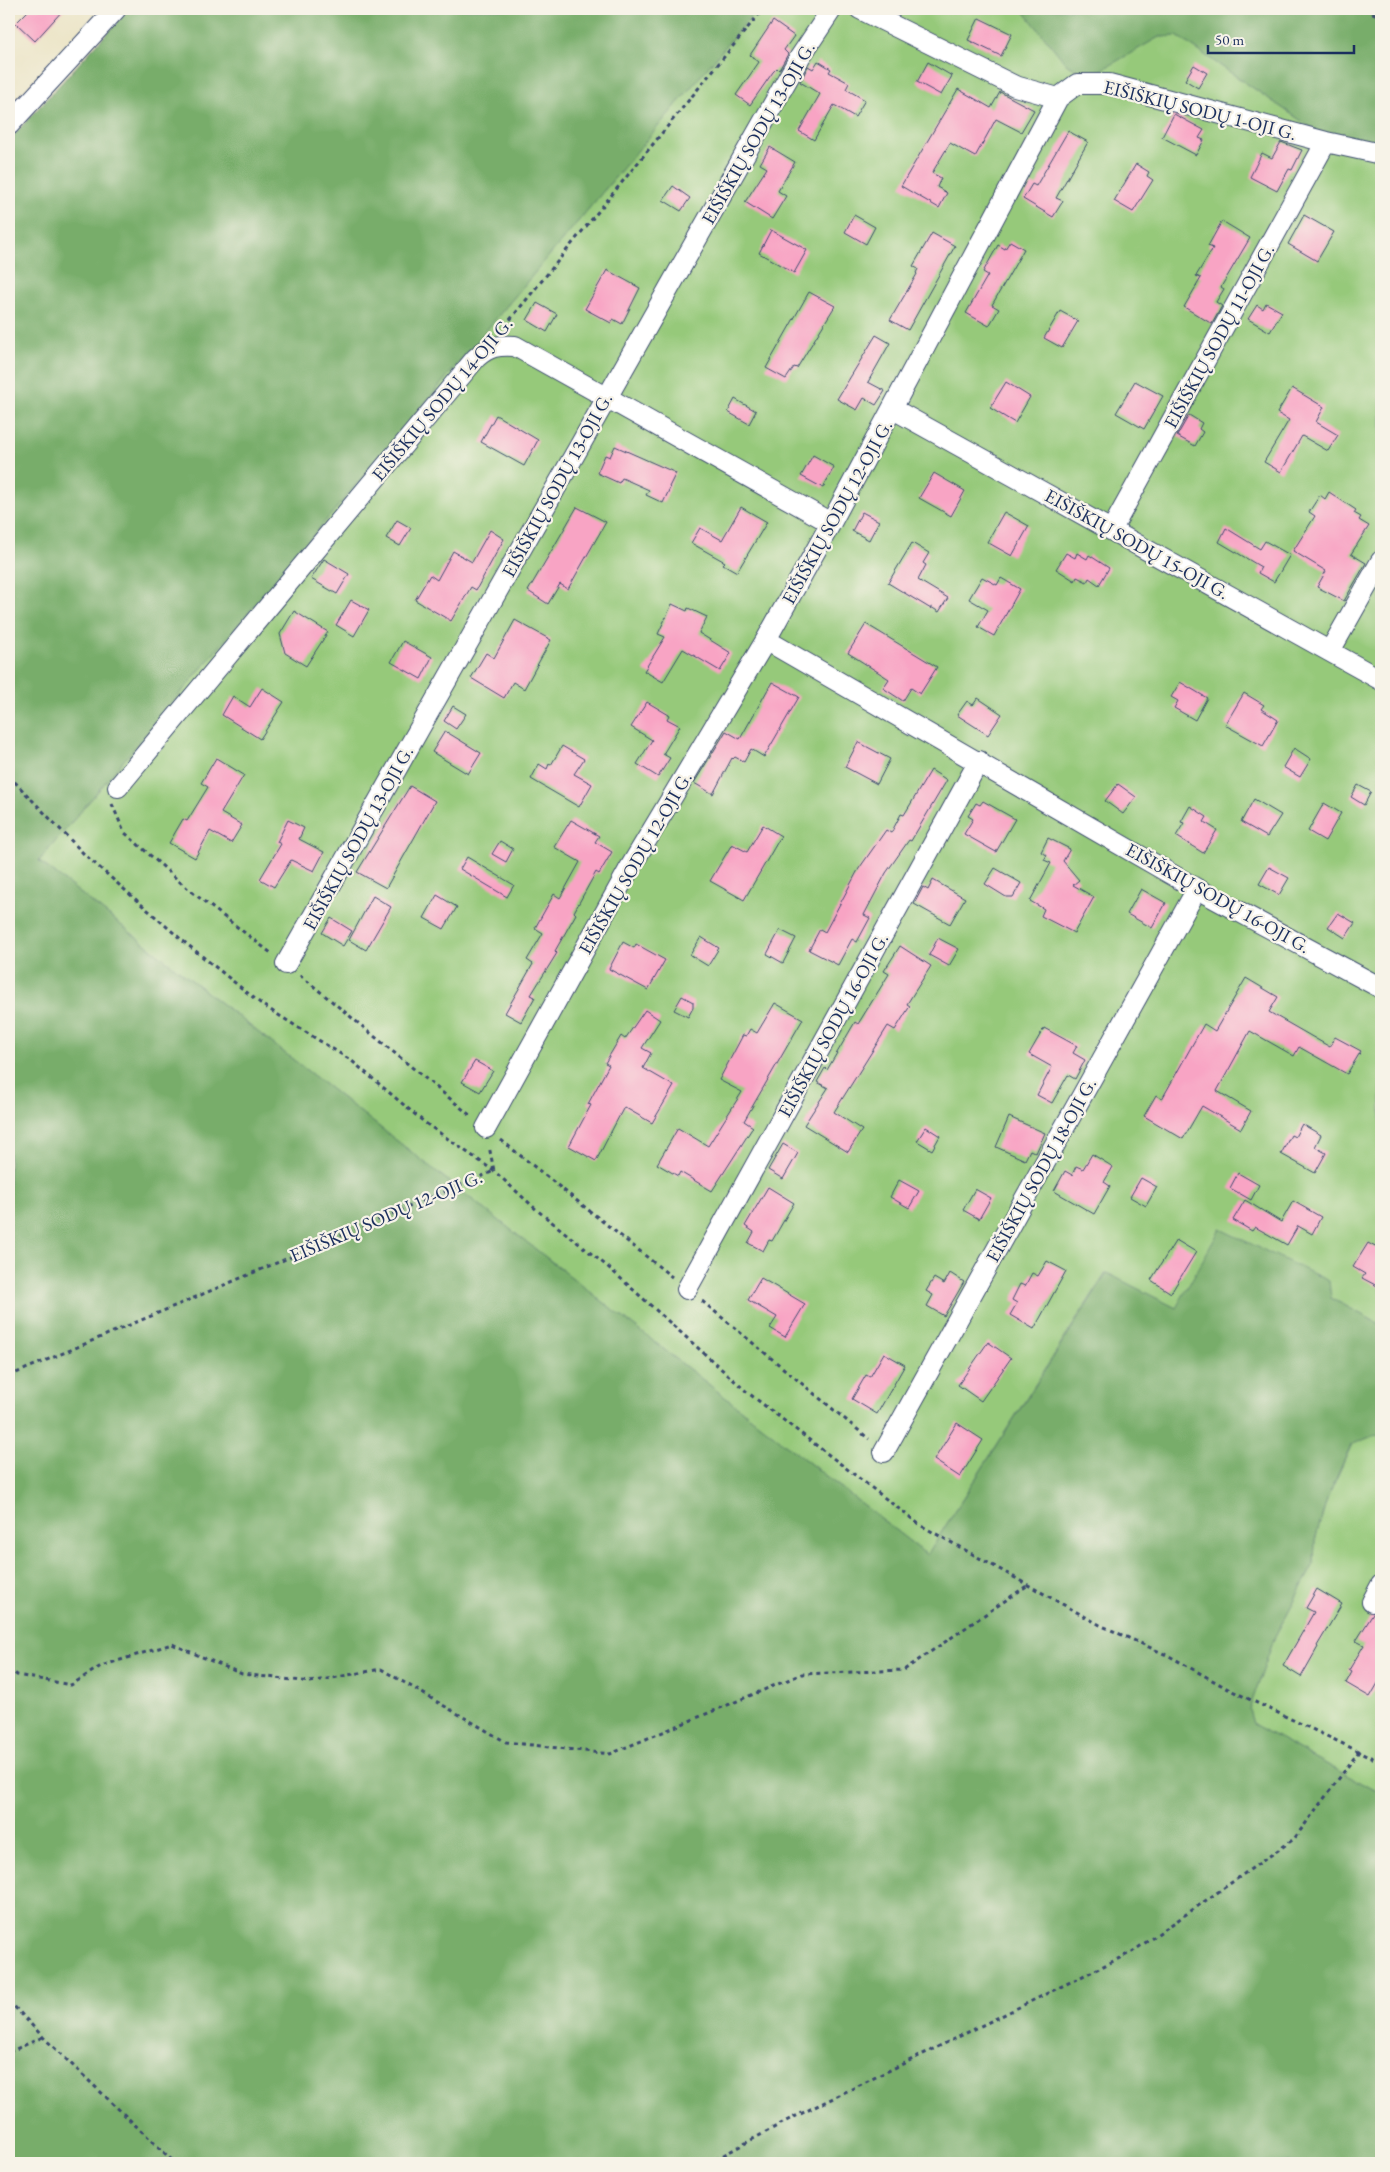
<svg xmlns="http://www.w3.org/2000/svg" width="1390" height="2172" viewBox="0 0 1390 2172" font-family="'EB Garamond',serif">
<style>
.green{fill:#96c97a;stroke:#587c6c}
.forest{fill:#78ad6a;stroke:#4a6e64}
.building{fill:#f8a4c4}
.lines{fill:none;stroke-linecap:round;stroke-linejoin:round}
.minor-casing{stroke:#3a4a6e;stroke-width:22}
.path{stroke:#3a4a6e;stroke-width:3;stroke-dasharray:4 4;stroke-linecap:butt}
.minor{stroke:#fff;stroke-width:20}
.labels{text-anchor:middle;dominant-baseline:central;stroke-width:4.5;stroke-linejoin:round;paint-order:stroke}
.street-label{font-size:19px;fill:#1b2f5e;stroke:#f7f3e8}
</style>
<rect width="100%" height="100%" fill="#f7f3e8"/>
<filter id="ink" filterUnits="userSpaceOnUse"><feTurbulence type="fractalNoise" baseFrequency=".02" numOctaves="2"/><feDisplacementMap in="SourceGraphic" scale="10" xChannelSelector="R" yChannelSelector="G"/><feConvolveMatrix kernelMatrix="1 2 1 2 8 2 1 2 1" color-interpolation-filters="sRGB"/></filter>
<filter id="wash" filterUnits="userSpaceOnUse"><feTurbulence type="fractalNoise" baseFrequency=".0096" numOctaves="4" result="noise"/><feDisplacementMap in="SourceGraphic" scale="20" xChannelSelector="R" yChannelSelector="G"/><feGaussianBlur stdDeviation="1.12" result="paint"/><feColorMatrix in="noise" values="0 0 0 0 0 0 0 0 0 0 0 0 0 0 0 0 0 1.4 0 .05"/><feComposite in="paint" operator="in"/></filter>
<g filter="url(#wash)">
<rect width="100%" height="100%" fill="#ece5c7"/>
<path class="green" d="M757,9H1022L1091,75L1159,37L1177,36L1325,137L1381,150V1325L1331,1298L1176,1308L1106,1273L927,1555L39,861Z
M1375,1435L1381,1436V1794L1253,1724L1249,1710L1275,1636L1314,1564L1315,1540L1327,1499L1352,1444Z"/>
<path class="forest" d="M129,9H757L39,861L927,1555L1107,1273L1176,1308L1220,1229L1329,1281L1331,1298L1381,1325V1436L1375,1435L1351,1445L1327,1499L1315,1540L1314,1564L1275,1636L1249,1710L1253,1724L1381,1794V2163H9V140Z
M1022,9H1381V150L1325,137L1177,36L1159,37L1091,76L1067,65Z"/>
<g id="blocks">
<path class="building" d="M30,9H64L35,41L16,23Z
M979,18L1012,34L1001,56L968,40Z
M773,21L794,36L784,50L788,54L779,70L777,68L773,72L750,105L736,95L759,62L750,55Z
M818,61L831,69L829,72L849,83L846,89L865,100L855,117L834,105L814,140L799,131L820,94L800,82L808,66L813,69Z
M928,62L952,76L941,95L917,82Z
M1194,65L1207,73L1198,88L1185,80Z
M958,89L991,108L1000,92L1034,110L1021,132L996,119L975,157L950,143L932,173L941,178L937,187L947,193L939,208L901,186Z
M1174,114L1204,130L1199,138L1204,140L1196,155L1162,137Z
M1068,131L1088,142L1056,198L1063,201L1053,217L1023,199L1032,184L1036,186Z
M1281,142L1302,150L1292,170L1289,169L1277,191L1250,177L1262,153L1272,158Z
M770,147L795,162L778,191L786,196L772,219L745,202L767,168L760,164Z
M1136,164L1149,172L1147,176L1153,180L1133,212L1114,201Z
M673,186L690,198L681,211L663,200Z
M854,215L875,227L866,244L845,232Z
M1304,215L1334,232L1317,261L1288,244Z
M1222,221L1250,238L1221,287L1224,289L1216,302L1222,306L1212,324L1184,307L1201,278L1196,276L1213,248L1208,246Z
M771,230L807,250L794,273L759,253Z
M932,233L955,246L908,330L890,320L917,274L916,273L918,269L913,266Z
M1010,241L1024,249L992,305L999,309L989,326L966,313L988,275L983,272L998,245L1005,249Z
M607,270L640,288L622,324L613,319L611,323L585,309Z
M809,292L835,306L797,368L794,367L786,379L766,368Z
M537,303L557,314L547,332L527,320Z
M1266,303L1282,312L1270,332L1248,319L1257,305L1263,309Z
M1060,311L1078,321L1062,348L1044,338Z
M876,335L890,343L868,382L885,391L876,405L864,398L857,410L837,399Z
M1135,381L1163,396L1144,429L1116,413Z
M1006,382L1030,397L1015,423L990,408Z
M1292,388L1324,407L1316,422L1338,435L1328,451L1302,436L1281,472L1264,462L1289,420L1277,413Z
M735,399L756,411L749,424L728,412Z
M496,415L538,440L524,466L481,442Z
M1189,415L1202,423L1199,429L1203,432L1195,446L1177,436Z
M615,446L676,473L669,487L670,488L663,503L646,495L649,490L622,478L619,483L597,473L605,455L610,457Z
M813,455L834,467L823,488L801,476Z
M934,473L965,491L951,516L919,498Z
M1329,492L1356,510L1354,513L1361,517L1359,520L1369,526L1351,554L1366,563L1344,601L1317,587L1326,571L1293,551L1315,516L1309,512L1320,495L1325,499Z
M577,507L606,522L568,589L560,584L548,604L528,591Z
M741,507L767,522L737,572L723,564L725,562L691,543L700,528L722,540Z
M862,512L879,521L869,540L852,531Z
M1004,512L1029,526L1012,556L987,542Z
M397,520L411,528L400,546L386,538Z
M1226,528L1260,549L1265,541L1290,555L1274,582L1258,573L1261,567L1219,542Z
M490,530L504,539L476,590L471,587L451,621L415,600L430,575L437,580L453,551L472,562Z
M912,543L929,553L923,563L926,565L918,580L948,598L939,612L931,607V609L888,583Z
M1066,553L1075,558L1077,553L1087,559L1089,555L1109,568L1099,585L1089,578L1087,582L1077,577L1075,581L1056,569Z
M324,559L349,574L337,594L311,579Z
M982,577L997,585L1001,578L1020,589L994,636L978,627L988,610L969,599Z
M351,600L369,610L354,636L336,625Z
M672,604L687,611L688,608L707,617L699,633L731,653L720,671L683,649L663,682L644,671L665,637L658,634Z
M294,611L328,632L306,666L285,653L280,634Z
M515,620L551,640L524,689L513,682L504,698L471,678L486,653L494,658Z
M866,624L937,667L920,694L911,688L903,701L883,688L889,679L848,653Z
M403,641L432,657L421,679L391,662Z
M772,682L799,697L764,757L751,749L744,762L735,757L733,759L732,758L713,794L694,783L726,731L740,739Z
M1180,682L1207,698L1195,720L1174,708L1178,701L1171,697Z
M262,688L284,702L260,739L222,715L233,696L250,707Z
M1244,693L1264,705L1261,709L1278,720L1263,746L1225,725Z
M978,698L1002,714L988,735L957,715L967,701L973,705Z
M647,702L669,715L667,719L680,726L663,754L670,758L658,777L637,764L652,740L631,727Z
M453,706L466,714L456,729L444,721Z
M445,731L481,753L468,774L432,752Z
M858,742L890,759L877,784L845,767Z
M562,746L584,759L574,774L592,784L579,807L531,779L539,764L547,769L549,764L551,765Z
M1294,748L1311,759L1300,777L1283,767Z
M216,758L244,775L221,813L242,825L231,843L210,831L195,858L169,843L183,819L187,821L208,787L201,783Z
M931,770L947,780L911,841L909,840L886,873L864,915L870,918L857,942L852,939L838,965L809,950L820,929L825,932L858,870L886,830L891,833L901,814L904,815Z
M1118,784L1136,797L1123,814L1105,801Z
M1358,785L1371,792L1364,805L1351,797Z
M410,786L435,801L386,888L357,872Z
M1254,799L1281,815L1267,837L1241,822Z
M983,801L1015,819L996,852L964,834L973,819L968,816L976,803L980,805Z
M1324,803L1341,813L1325,841L1308,831Z
M1190,806L1207,817L1204,822L1217,830L1203,853L1176,836L1184,823L1181,822Z
M288,820L304,828L299,839L324,852L314,871L291,860L274,887L260,879L281,844L277,842Z
M571,820L599,836L595,842L612,852L599,874L596,872L574,912L576,914L555,951L557,953L531,995L535,997L521,1022L505,1013L533,964L527,960L543,933L535,928L554,894L560,898L580,862L554,847Z
M763,825L781,836L744,900L710,881L732,844L747,852Z
M1048,838L1070,849L1063,861L1079,880L1073,885L1094,897L1074,933L1041,916L1044,909L1030,901L1051,863L1044,860L1047,855L1041,852Z
M500,841L513,849L506,862L492,854Z
M467,857L514,885L507,897L460,869Z
M1269,867L1289,878L1279,895L1259,884Z
M995,868L1021,883L1013,897H1006L985,884Z
M933,880L965,898L950,924L914,904L923,887L928,890Z
M1141,889L1166,903L1152,928L1127,914Z
M437,895L457,907L444,929L424,918Z
M373,896L391,907L366,950L349,940Z
M1338,913L1355,923L1345,938L1328,927Z
M331,918L352,931L343,946L322,933Z
M780,930L796,938L783,963L767,954Z
M701,937L719,948L708,966L690,955Z
M938,938L959,949L949,966L929,955Z
M623,942L634,948L636,944L665,960L648,990L609,969Z
M900,946L931,966L907,1004L910,1006L895,1030L888,1026L834,1112L862,1130L848,1152L804,1125L828,1088L817,1082L825,1068L827,1070L855,1022L858,1024L889,974L884,971Z
M1246,978L1278,997L1269,1012L1330,1047L1335,1037L1361,1051L1347,1074L1299,1047L1294,1056L1250,1031L1217,1091L1251,1111L1241,1129L1202,1106L1183,1139L1144,1116L1156,1095L1162,1099L1204,1024L1215,1031Z
M682,996L693,1002V1008L688,1017L674,1010Z
M775,1003L803,1019L744,1121L753,1127L712,1191L680,1172L678,1176L657,1164L678,1128L708,1146L742,1092L719,1080L743,1035L746,1036L750,1029L757,1033Z
M645,1010L660,1020L642,1048L651,1053L643,1068L674,1086L652,1123L624,1107L596,1161L569,1146L591,1105L588,1104L609,1065L605,1063L621,1036L625,1039Z
M1044,1028L1077,1046L1073,1053L1085,1060L1075,1079L1068,1075L1052,1103L1037,1095L1052,1067L1029,1054Z
M475,1061L493,1071L480,1092L462,1082Z
M1009,1117L1045,1133L1036,1153L1030,1150L1025,1160L996,1147Z
M1302,1124L1321,1135L1315,1147L1326,1153L1315,1173L1281,1154L1291,1135L1295,1137Z
M926,1127L940,1136L932,1150L917,1141Z
M783,1144L798,1153L783,1179L768,1170Z
M1092,1154L1113,1167L1104,1182L1110,1186L1094,1214L1054,1191L1065,1171L1072,1175L1076,1166L1083,1169Z
M1238,1173L1259,1185L1251,1200L1230,1188Z
M1141,1178L1157,1187L1146,1206L1130,1197Z
M899,1180L919,1191L909,1208L890,1197Z
M768,1187L794,1203L772,1241L769,1240L763,1251L748,1243L754,1232L745,1226Z
M975,1189L991,1198L979,1219L963,1210Z
M1245,1200L1281,1222L1293,1201L1321,1217L1312,1234L1298,1226L1287,1245L1255,1227L1252,1231L1233,1220Z
M1176,1240L1196,1252L1171,1293L1151,1280Z
M1368,1243L1379,1249L1381,1246V1288L1362,1278L1365,1274L1353,1267Z
M1047,1261L1066,1271L1034,1329L1010,1315L1017,1303L1012,1300L1020,1284L1025,1286L1032,1273L1038,1276Z
M950,1273L964,1282L944,1316L927,1306L933,1295L926,1291L934,1278L944,1284Z
M761,1278L805,1304L785,1337L770,1328L777,1317L748,1300Z
M988,1342L1011,1358L981,1401L958,1385Z
M884,1353L905,1365L877,1414L852,1399L866,1375L870,1377Z
M957,1423L983,1440L960,1477L934,1460Z
M1317,1589L1342,1604L1317,1646L1318,1647L1301,1677L1283,1666L1314,1612L1306,1608Z
M1381,1609V1678L1370,1697L1346,1683L1352,1672L1349,1670L1364,1645L1356,1641L1373,1614Z"/>
</g>
</g>
<g filter="url(#ink)">
<use href="#blocks" fill-opacity="0" stroke="#3a4a6e" stroke-width="1"/>
<g class="lines">
<defs>
<path id="minor" d="M860,9L1015,86L1058,98L1077,84H1109L1326,142L1381,154
M9,125L116,9
M893,409L1381,680
M1112,529L1326,142
M766,640L1197,889L1381,988
M1330,651L1381,561
M118,787L476,358C489,346 498,345 515,346L831,523
M286,964L800,57L832,9
M486,1128L628,871L766,640L831,523L1058,98
M687,1289L979,761
M884,1452L1197,889
M1372,1602L1381,1585"/>
</defs>
<use href="#minor" class="minor-casing"/>
<path class="path" d="M1365,9L1381,17
M505,326L763,9
M9,776L84,854L183,941L264,1006L352,1061L424,1122L494,1171L538,1211L608,1267L747,1392L920,1525L1100,1625L1171,1657L1230,1690L1381,1762
M112,804L124,832L188,889L271,953
M300,975L471,1116
M501,1140L672,1277
M702,1301L869,1439
M9,1376L494,1171L489,1146
M9,1668L17,1675L71,1685L101,1666L172,1644L242,1674L310,1682L381,1669L506,1742L610,1754L802,1674L904,1670L1028,1585
M9,2001L43,2037L175,2163
M9,2052L43,2037
M709,2163L788,2120L1132,1952L1294,1839L1360,1750"/>
<use href="#minor" class="minor"/>
</g>
</g>
<g class="labels">
<g class="street-label">
<text transform="translate(1200 110) rotate(14)">EIŠIŠKIŲ SODŲ 1-OJI G.</text>
<text transform="translate(758 133) rotate(-60)">EIŠIŠKIŲ SODŲ 13-OJI G.</text>
<text transform="translate(1219 336) rotate(-61)">EIŠIŠKIŲ SODŲ 11-OJI G.</text>
<text transform="translate(442 399) rotate(-50)">EIŠIŠKIŲ SODŲ 14-OJI G.</text>
<text transform="translate(557 485) rotate(-61)">EIŠIŠKIŲ SODŲ 13-OJI G.</text>
<text transform="translate(837 512) rotate(-61)">EIŠIŠKIŲ SODŲ 12-OJI G.</text>
<text transform="translate(1137 544) rotate(29)">EIŠIŠKIŲ SODŲ 15-OJI G.</text>
<text transform="translate(358 838) rotate(-61)">EIŠIŠKIŲ SODŲ 13-OJI G.</text>
<text transform="translate(635 863) rotate(-60)">EIŠIŠKIŲ SODŲ 12-OJI G.</text>
<text transform="translate(1218 898) rotate(29)">EIŠIŠKIŲ SODŲ 16-OJI G.</text>
<text transform="translate(833 1025) rotate(-61)">EIŠIŠKIŲ SODŲ 16-OJI G.</text>
<text transform="translate(1041 1170) rotate(-61)">EIŠIŠKIŲ SODŲ 18-OJI G.</text>
<text transform="translate(386 1216) rotate(-23)">EIŠIŠKIŲ SODŲ 12-OJI G.</text>
</g>
</g>
<rect width="1390" height="2172" fill="none" stroke="#f7f3e8" stroke-width="30"/>
<path d="M1208 45v8h146v-8" fill="none" stroke="#1b2f5e" stroke-width="2.5"/>
<text x="1215" y="45" font-size="15" fill="#1b2f5e" stroke="#f7f3e8" stroke-width="4" paint-order="stroke">50 m</text>
</svg>
